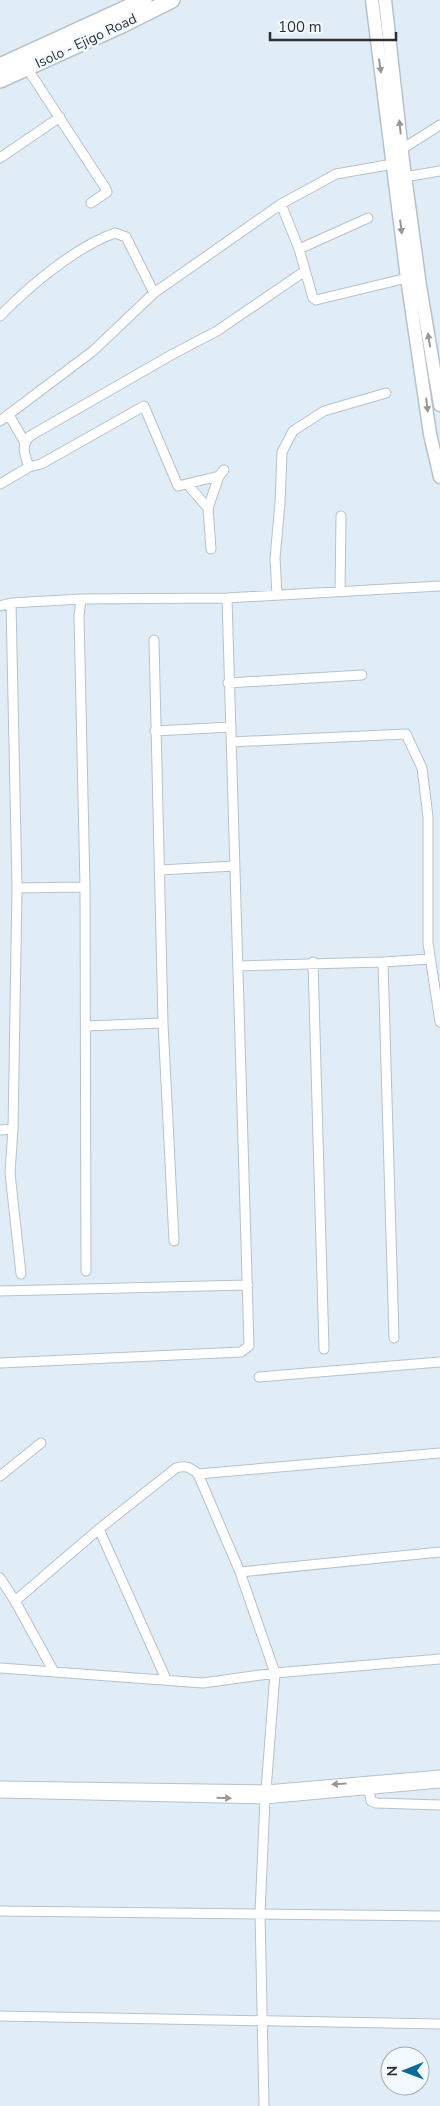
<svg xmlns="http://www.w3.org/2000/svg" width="440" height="2106" viewBox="0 0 440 2106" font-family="'Nunito Sans',sans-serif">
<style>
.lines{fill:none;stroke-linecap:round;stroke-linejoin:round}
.minor-casing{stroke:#b6c2cb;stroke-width:11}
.secondary-casing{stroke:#b6c2cb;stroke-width:15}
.primary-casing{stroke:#b6c2cb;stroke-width:18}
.minor{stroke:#fff;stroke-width:9}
.secondary{stroke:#fff;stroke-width:12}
.primary{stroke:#fff;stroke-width:15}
.oneway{fill:#96989a}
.labels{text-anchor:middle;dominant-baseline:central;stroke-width:5;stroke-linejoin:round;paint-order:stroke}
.street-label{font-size:14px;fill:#2c3134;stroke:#f2faff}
</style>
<rect width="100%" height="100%" fill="#e1edf6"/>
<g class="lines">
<defs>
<path id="minor" d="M27,68L106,189L107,192L91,203
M402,149L440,125
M0,158L60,117
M405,177L440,171
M281,204L299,249L313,298L316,300L407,278
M299,249L368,218
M0,316C29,286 77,246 115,233L126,237L154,293
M9,415L24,441
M0,421L93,351L154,293L281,204L336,174L393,164
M29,467C25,455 20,446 30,436L173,354L217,331L305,271
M0,484L29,467L41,464L144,406L178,486L219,476L224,470
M187,484L208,508L211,549
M208,508L219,476
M340,591L341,516
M277,595L275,558L280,503L282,452L293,431L324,411L386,393
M81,599L79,616L85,887L86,1271
M11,603L17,888L13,1129L10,1173L21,1274
M0,606L11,603L81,599L227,598L440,586
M154,640L163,1023L174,1241
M228,683L362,675
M155,731L231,727
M231,742L406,734L422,768L428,817V943L440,1022
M160,870L234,866
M17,888L85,887
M313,962L324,1349
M383,962L394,1338
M238,966L383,962L430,959
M86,1026L163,1023
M0,1130L13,1129
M0,1291L248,1285
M0,1363L241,1352L249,1346L227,598
M259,1377L440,1362
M198,1474L240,1572L275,1673L266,1790
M0,1476L41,1443
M99,1529L166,1679
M240,1572L440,1552
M0,1578L15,1601L54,1672
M15,1601L99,1529L176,1468C186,1465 190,1467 198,1474L440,1453
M0,1668L203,1683L275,1673L440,1659
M0,1786L266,1790L440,1775
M369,1790L371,1801L376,1803L440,1805
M0,1793L265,1799L440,1783
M0,1911L440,1916
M0,2016L440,2024
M264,2106L260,1913L265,1799"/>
<path id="secondary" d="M372,0L407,278L430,434L440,477
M385,0L403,161L420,286L440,405"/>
<path id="primary" d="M0,66L144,0
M0,80L122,25L172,0"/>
</defs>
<use href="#minor" class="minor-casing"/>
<use href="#secondary" class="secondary-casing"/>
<use href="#primary" class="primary-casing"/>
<use href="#minor" class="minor"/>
<use href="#secondary" class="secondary"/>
<use href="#primary" class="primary"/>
</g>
<defs><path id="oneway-solid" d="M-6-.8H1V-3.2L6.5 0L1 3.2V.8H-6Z" transform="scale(1.25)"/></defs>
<g class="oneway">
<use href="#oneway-solid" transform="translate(380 66) rotate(82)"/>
<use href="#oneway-solid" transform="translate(400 127) rotate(-96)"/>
<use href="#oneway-solid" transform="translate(401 227) rotate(83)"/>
<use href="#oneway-solid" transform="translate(429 340) rotate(-99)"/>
<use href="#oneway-solid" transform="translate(427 405) rotate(83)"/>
<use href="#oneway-solid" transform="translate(339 1784) rotate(176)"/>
<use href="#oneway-solid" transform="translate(224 1798) rotate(1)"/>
</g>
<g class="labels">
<g class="street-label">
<text transform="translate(86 41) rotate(-25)">Isolo - Ejigo Road</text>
</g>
</g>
<g transform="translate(405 2071) rotate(269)"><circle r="24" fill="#f2faff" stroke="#a3aaae"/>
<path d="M0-4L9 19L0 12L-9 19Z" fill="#0c6a99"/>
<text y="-8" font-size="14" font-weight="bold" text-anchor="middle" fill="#2c3134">N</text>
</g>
<path d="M270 32v8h126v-8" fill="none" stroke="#2c3134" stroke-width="2.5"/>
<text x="278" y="32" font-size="15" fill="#2c3134" stroke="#f2faff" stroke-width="4" paint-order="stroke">100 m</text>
</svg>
